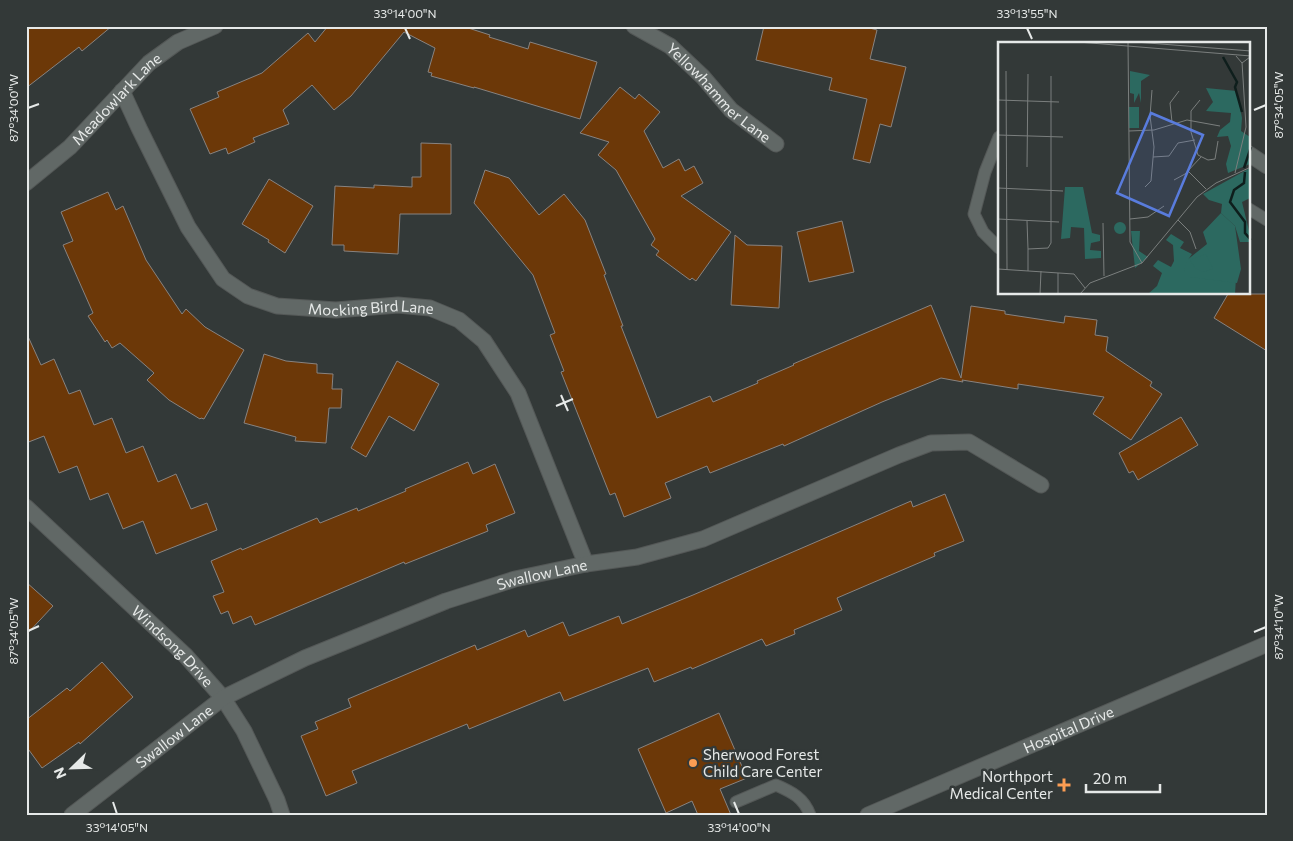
<svg xmlns="http://www.w3.org/2000/svg" width="1293" height="841" viewBox="0 0 1293 841" font-family="Commissioner,sans-serif">
<style>
.building{fill:#6c3808;stroke:#888380}
.lines{fill:none;stroke-linecap:round;stroke-linejoin:round}
.lane-casing{stroke:#545857;stroke-width:13}
.street-casing{stroke:#545857;stroke-width:17}
.lane{stroke:#616866;stroke-width:11}
.street{stroke:#616866;stroke-width:15}
.ticks{fill:none;stroke:#e6e9e8;stroke-width:2}
.poi-dot{fill:#fc9d53;stroke:#333938;stroke-width:2}
.labels{text-anchor:middle;dominant-baseline:central;stroke-width:5;stroke-linejoin:round;paint-order:stroke}
.street-label{font-size:15px;fill:#e6e9e8;stroke:#333938}
.poi-label{font-size:15px;fill:#e6e9e8;stroke:#333938;text-anchor:start}
.inset-river{fill:none;stroke:#0e1e1c;stroke-width:2.5}
.inset-road{fill:none;stroke:#7b7f7e;stroke-width:1}
.view{fill:#597cdd;fill-opacity:0.15;stroke:#597cdd;stroke-width:2.5}
.inset-edge{fill:none;stroke:#e6e9e8;stroke-width:2.5}
.neatline{fill:none;stroke:#e6e9e8;stroke-width:2}
.ticks-label{font-size:12px;text-anchor:middle;fill:#e6e9e8}
</style>
<rect width="100%" height="100%" fill="#333938"/>
<path class="building" d="M26,26H112L82,51L79,47L26,88Z
M328,26H462L490,35L489,37L528,49L530,42L597,62L580,119L474,87V88L431,76L432,73L428,72L435,48L404,32L351,96L334,110L312,85L283,110L289,124L253,138L255,142L228,154L226,148L210,154L190,109L219,97L217,92L262,73L308,33L315,42Z
M764,26H862L877,30L870,59L906,67L891,127L880,124L870,163L853,159L867,99L829,90L832,78L756,60Z
M620,87L635,99L639,94L660,112L644,131L663,168L679,159L685,171L694,166L703,183L681,196L731,232L696,281L692,278L690,280L656,255L659,251L651,245L655,239L616,170L598,155L609,142L580,133Z
M421,143L451,144V214H400L398,254L344,251V245H332L335,186L374,188V185L412,187V177H421Z
M485,170L509,178L539,215L564,194L585,220L606,274L604,275L623,326H621L657,418L710,396L713,402L758,383L757,381L794,365L793,364L931,305L961,378L971,306L1005,311V314L1064,323L1065,316L1097,320L1095,335L1108,337L1106,351L1152,382L1150,386L1162,394L1131,440L1093,414L1104,397L1018,384V389L962,380L963,382L941,378L882,402L784,446L783,444L710,473L707,466L665,483L671,498L624,517L615,493L610,495L561,372L564,371L550,335L555,333L533,275L474,203Z
M269,179L313,206L285,253L268,242L269,240L242,224Z
M108,192L116,210L123,206L146,260L182,314L186,309L205,327L244,350L204,419L201,418L200,419L169,400L147,380L154,373L120,343L112,348L107,340L105,342L88,316L93,313L63,245L73,241L61,212Z
M842,221L854,272L809,282L797,232Z
M735,235L747,245L782,246L779,308L731,305Z
M1228,294H1267V351L1214,318Z
M26,332L41,365L54,359L69,394L80,390L94,425L112,418L126,453L143,446L158,482L176,474L191,509L207,503L217,530L156,554L143,521L123,529L108,493L90,500L77,466L59,473L44,436L26,443Z
M264,354L286,361L317,364V373L333,374L332,389H342L341,408H329L326,443L295,441L296,437L244,423Z
M397,361L439,384L414,431L389,416L366,457L351,448Z
M1181,417L1198,445L1138,480L1133,471L1129,473L1119,453Z
M468,462L473,474L495,464L515,513L486,525L488,531L405,564L404,562L255,625L251,616L233,624L228,611L221,614L213,596L224,592L211,561L241,548L242,550L317,518L320,523L357,508L358,511L406,491L405,489Z
M945,494L964,541L934,553L935,556L837,598L842,610L794,630L795,634L766,646L762,639L692,669L691,667L654,682L648,668L564,701L560,692L469,729L467,724L352,771L357,783L326,796L301,736L318,729L315,722L351,707L348,699L475,645L477,650L525,630L528,637L563,622L569,636L619,616L622,624L693,595L911,501L913,507Z
M26,582L53,606L26,635Z
M102,662L133,697L80,744L79,742L42,768L26,746V720L67,688L70,691Z
M719,713L747,778L720,789L731,815H698L692,801L666,813L638,749Z"/>
<g class="lines">
<defs>
<path id="lane" d="M999,137L985,172L974,214L983,232L999,248
M1249,209L1267,220
M736,802L776,785C792,792 804,798 810,815"/>
<g id="street">
<path id="s1" d="M634,26L670,46L703,77L731,110L776,144"/>
<path id="s2" d="M122,91L139,128L188,227L223,279L248,296L277,306L336,310L398,305L430,308L459,320L484,341L518,393L586,564"/>
<path d="M1249,154L1267,166"/>
<path id="s3" d="M26,183L70,147L149,63L178,42L215,26"/>
<path id="s4" d="M26,507L185,655L223,698L244,731L277,800L282,815"/>
<path id="s5" d="M72,815L223,698L305,658L446,601L515,579L586,564L637,557L703,539L899,455L931,443L969,442L1041,485"/>
<path id="s6" d="M868,815L1267,644"/>
</g>
</defs>
<use href="#lane" class="lane-casing"/>
<use href="#street" class="street-casing"/>
<use href="#lane" class="lane"/>
<use href="#street" class="street"/>
</g>
<path class="ticks" d="M405,28L410,39M1027,28L1032,39M28,108L39,104M1254,110L1266,105M561,395L568,411M556,406L573,399M28,631L39,626M1254,632L1266,627M113,802L117,814M734,802L739,814"/>
<g class="poi-dot">
<circle cx="693" cy="763" r="5"/>
<path d="M1061.5 777.5h5v5h5v5h-5v5h-5v-5h-5v-5h5z"/>
</g>
<g class="labels">
<g class="street-label">
<text stroke="none"><textPath href="#s1" startOffset="109">Yellowhammer Lane</textPath></text>
<text stroke="none"><textPath href="#s3" startOffset="124">Meadowlark Lane</textPath></text>
<text stroke="none"><textPath href="#s2" startOffset="369">Mocking Bird Lane</textPath></text>
<text stroke="none"><textPath href="#s5" startOffset="534">Swallow Lane</textPath></text>
<text stroke="none"><textPath href="#s4" startOffset="202">Windsong Drive</textPath></text>
<text stroke="none"><textPath href="#s6" startOffset="218">Hospital Drive</textPath></text>
<text stroke="none"><textPath href="#s5" startOffset="129">Swallow Lane</textPath></text>
</g>
<g class="poi-label">
<text x="703" y="754">Sherwood Forest<tspan x="703" dy="17">Child Care Center</tspan></text>
<text x="1053" y="776" text-anchor="end">Northport<tspan x="1053" dy="17">Medical Center</tspan></text>
</g>
</g>
<g transform="translate(998 42)">
<rect width="252" height="252" fill="#333938"/>
<path d="M131,65H141V86H131Z" fill="#2c6960"/>
<path d="M132,29L152,33L143,39V61L141,51L136,61V52L132,51ZM208,46L239,49L244,76L243,89L252,95V122L230,131L228,122L233,104L230,94L219,95L222,88L232,80L233,71L208,69L215,60ZM252,126V156L244,160L252,193L251,200H242L237,184L223,171L224,162L211,158L205,152ZM67,145H85L94,191L102,193V199L93,201L92,208L103,209V216L87,217L86,186L73,185L72,196L63,197ZM116 186a6 6 0 1 1 12 0a6 6 0 1 1-12 0ZM133,189H142L141,209L150,215L137,226ZM173,192L186,200L182,206L194,212L190,218L206,235L238,236L237,252H150L159,244L164,231L155,224L160,218L173,225L176,219L175,203L168,198Z" fill="#2c6960"/>
<path d="M223,171L237,184L243,227L239,241L192,235L186,229L189,218L209,202L205,190Z" fill="#2c6960"/>
<path d="M208,212L215,227L205,230L197,226L192,218Z" fill="#2c6960"/>
<path class="inset-river" d="M225,15L239,40L237,45L244,70M246,126L253,105M247,130L246,141L236,148L232,160L247,180V191L253,198"/>
<path class="inset-road" d="M80,0L253,14M130,0L132,200L144,221M137,0L253,9M238,14L244,21L252,15M8,29L9,228M0,58L61,60M202,58L193,69V90L200,113L210,118L217,117L220,99M174,80L172,61L181,49M131,89L156,88L189,78L222,84M0,93L65,95M155,115L171,114L180,101L197,98M29,125L30,32M190,129L208,147M237,131L248,85L244,20M176,138L187,132L203,115M147,145L153,139L156,105L152,74L154,48M0,146L65,149M0,177L61,180M132,177L150,175L166,164M180,178L192,190L198,207M29,179L30,207M105,181L106,234M0,227L76,232L87,246M30,229V207L50,206L53,201V34M42,252L43,229M60,252V231M82,252L92,241L144,221L199,155L218,141L253,125"/>
<path class="view" d="M153,71L205,93L171,174L119,151Z"/>
<rect width="252" height="252" class="inset-edge"/>
</g>
<rect width="1293" height="841" fill="none" stroke="#333938" stroke-width="55"/>
<g transform="translate(72 768) rotate(247)" stroke="#333938" stroke-width="4" paint-order="stroke">
<path d="M0-4L9 19L0 12L-9 19Z" fill="#e6e9e8"/>
<text y="-8" font-size="14" font-weight="bold" text-anchor="middle" fill="#e6e9e8">N</text>
</g>
<path d="M1086 784v8h74v-8" fill="none" stroke="#e6e9e8" stroke-width="2.5"/>
<text x="1093" y="784" font-size="15" fill="#e6e9e8" stroke="#333938" stroke-width="4" paint-order="stroke">20 m</text>
<rect x="28" y="28" width="1238" height="786" class="neatline"/>
<g class="ticks-label">
<text x="405" y="18">33°14'00"N</text>
<text x="1027" y="18">33°13'55"N</text>
<text transform="translate(1279 105) rotate(-90)" y="4">87°34'05"W</text>
<text transform="translate(14 108) rotate(-90)" y="4">87°34'00"W</text>
<text transform="translate(1279 627) rotate(-90)" y="4">87°34'10"W</text>
<text transform="translate(14 631) rotate(-90)" y="4">87°34'05"W</text>
<text x="117" y="832">33°14'05"N</text>
<text x="739" y="832">33°14'00"N</text>
</g>
</svg>
